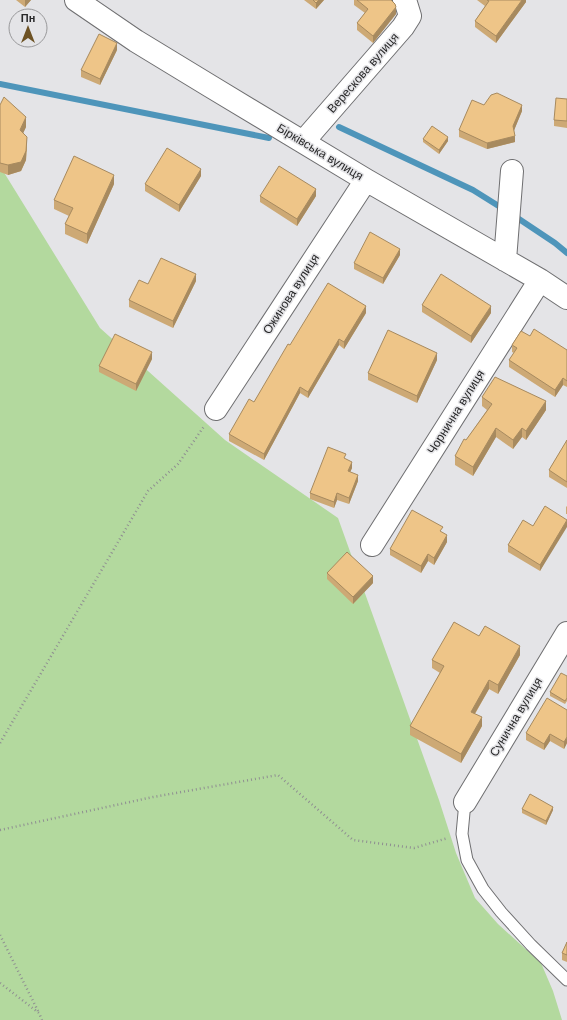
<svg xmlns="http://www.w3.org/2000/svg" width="567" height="1020" viewBox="0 0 567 1020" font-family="Arial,sans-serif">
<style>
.green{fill:#b3d99e}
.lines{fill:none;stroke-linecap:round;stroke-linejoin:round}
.stream{stroke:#4e95ba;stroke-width:6}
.service-casing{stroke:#6f6f71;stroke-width:13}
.minor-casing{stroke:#6f6f71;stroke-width:24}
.path{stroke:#8f8f91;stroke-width:2.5;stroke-dasharray:1 3;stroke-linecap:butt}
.service{stroke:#fff;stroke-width:11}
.minor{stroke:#fff;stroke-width:22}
.wall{fill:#cda975}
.shaded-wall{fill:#a78a5f}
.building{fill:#eec588;stroke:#a78a5f}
.labels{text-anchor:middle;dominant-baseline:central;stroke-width:3;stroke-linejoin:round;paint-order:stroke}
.street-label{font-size:12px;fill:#282829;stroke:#e4e4e7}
</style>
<rect width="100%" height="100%" fill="#e4e4e7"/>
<path class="green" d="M0,166L100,328L225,440L338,518L439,800L456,853L475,898L498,924L541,963L553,991L562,1020H0Z"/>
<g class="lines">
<path class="stream" d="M0,84L269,138
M339,127L473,190L505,210
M513,215L555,243L567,253"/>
<defs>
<path id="service" d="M465,802L462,834L467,860L483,889L501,912L531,945L567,980"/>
<path id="minor" d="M76,0L136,41L210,86L366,180L540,280L567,298
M303,142L403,27L410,16L406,3L404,0
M505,260L512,171
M216,409L366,180
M372,545L540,280
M465,802L567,633"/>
</defs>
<use href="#service" class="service-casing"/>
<use href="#minor" class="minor-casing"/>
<path class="path" d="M0,743L148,491L178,464L205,425
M0,830L153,797L278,775L353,840L414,848L448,838
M0,935L39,1013
M0,983L39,1013L42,1020"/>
<use href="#service" class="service"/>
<use href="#minor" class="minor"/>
</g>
<path class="wall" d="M16,0H31L25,7Z
M304,0H324L316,9Z
M354,0H391L396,14L373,43L357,30V23L365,13L354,5Z
M477,0H526V2L496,43L475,27V21L485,6Z
M117,50L100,85L81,77V70Z
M567,99V128L554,126V120Z
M0,105L26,127L23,133L27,147L26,160L21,171L8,175L0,172Z
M484,105L522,111L514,130L515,142L487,149L459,137V130Z
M423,139L448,141L439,154L423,142Z
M201,176L179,212L145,191V184Z
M114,184L87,244L65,234V224L69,216L54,209V200Z
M260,196H316L297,226L260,202Z
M400,255L383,284L354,269V263Z
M196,281L173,328L129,307V300L148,284Z
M422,305L491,313L471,343L422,312Z
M366,313L344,349L339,345L308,398L300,393L264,460L229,441V434L254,402L290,345Z
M530,336L567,350V387L563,385L555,397L509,367V360L514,353L512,352V345Z
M152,359L136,391L99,372V366Z
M437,360L417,403L368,380V373Z
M482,397L546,410L526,440L522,437L513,449L496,437L473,476L455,465V456L487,410L482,406Z
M567,440V488L549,477V470Z
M346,459L352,468L350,472L358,481L349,504L337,500L334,508L310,499V493Z
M567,506V514H566V507Z
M567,520L540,571L508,552V545L533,526Z
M443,533L447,542L434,565L428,561L421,573L390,555V549Z
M327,573L373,583L353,604L327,579Z
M479,636L520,655L498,694L489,689L475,714L482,726L461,763L410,735V726L440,673L432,668V660Z
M567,676V701L565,704L550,696V692Z
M567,710V743L564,749L550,741L544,750L526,740V733Z
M522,809L553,810L546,825L522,813Z
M567,942V962L562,960V953Z"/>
<path class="shaded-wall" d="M25,0H31L25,7Z
M319,0H324L316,9V3Z
M522,0H526V2L496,43V36Z
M396,7V14L373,43V36Z
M117,43V50L100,85V79Z
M522,105V111L513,133V126Z
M26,117V127L20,140V130Z
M515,136V142L487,149V143Z
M27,137L26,160L21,171L8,175V165Z
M448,137V141L439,154V150Z
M201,169V176L179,212V205Z
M114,175V184L87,244V234Z
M316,189V196L297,226V219Z
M400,249V255L383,284V278Z
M196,274V281L173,328V321Z
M366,306V313L344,349V342Z
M491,306V313L471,343V336Z
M339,339V345L308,398V392Z
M152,352V359L136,391V384Z
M437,353V360L417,403V396Z
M563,378V385L555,397V390Z
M300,387V393L264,460V454Z
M546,401V410L526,440V431Z
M496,428V437L473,476V467Z
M522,428V437L513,449V440Z
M352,462V468L348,477V471Z
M358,475V481L349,504V498Z
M337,493V500L334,508V502Z
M567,520V527L540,571V565Z
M447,535V542L434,565V558Z
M428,554V561L421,573V566Z
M373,576V583L353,604V597Z
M520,646V655L498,694V685Z
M489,680V689L471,720V712Z
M482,717V726L461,763V754Z
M550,734V741L544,750V744Z
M567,737V743L564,749V742Z
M553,807V810L546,825V821Z"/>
<path class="building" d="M313,0H319L316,3Z
M357,0H391L395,4L396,7L373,36L357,23L368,9Z
M487,0H522L496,36L475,21L489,1Z
M99,34L117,43L100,79L81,70Z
M497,93L522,105L513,126L515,136L487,143L459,130L472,100L484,105L491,95Z
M4,97L26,117L20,130L27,137L26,151L21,162L8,165L0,163V105Z
M556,98L567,99V121L554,120Z
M432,126L448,137L439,150L423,139Z
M167,148L201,169L179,205L145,184Z
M74,156L114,175L87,234L65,224L73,208L54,200Z
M279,166L316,189L297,219L260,196Z
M370,232L400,249L383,278L354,263Z
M161,258L196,274L173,321L129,300L139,280L148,284Z
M441,274L491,306L471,336L422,305Z
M328,283L366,306L344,342L339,339L308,392L300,387L264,454L229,434L249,399L254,402L288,344L290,345Z
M534,329L567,350V381L563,378L555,390L509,360L517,348L512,345L521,331L530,336Z
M388,330L437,353L417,396L368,373Z
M115,334L152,352L136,384L99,366Z
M495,377L546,401L526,431L522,428L513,440L496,428L473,467L455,456L464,439L466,440L492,404L482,397Z
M567,440V482L549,470Z
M328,447L346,454L344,458L352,462L348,471L358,475L349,498L337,493L334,502L310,493Z
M545,506L567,520L540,565L508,545L523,520L533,526Z
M412,510L443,527L440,531L447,535L434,558L428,554L421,566L390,549Z
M347,552L373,576L353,597L327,573Z
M454,622L479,636L485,626L520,646L498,685L489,680L471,712L482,717L461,754L410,726L444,666L432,660Z
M561,673L567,676V698L565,701L550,692Z
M547,698L567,710V737L564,742L550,734L544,744L526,733Z
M530,794L553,807L546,821L522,809Z
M567,942V955L562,953Z"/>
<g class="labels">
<g class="street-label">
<text transform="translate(363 73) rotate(-49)">Верескова вулиця</text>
<text transform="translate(320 152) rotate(31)">Бірківська вулиця</text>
<text transform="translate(291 294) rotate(-57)">Ожинова вулиця</text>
<text transform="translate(456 412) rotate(-58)">Чорнична вулиця</text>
<text transform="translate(516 717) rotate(-59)">Сунична вулиця</text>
</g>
</g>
<g transform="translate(28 28)"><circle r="19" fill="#e4e4e7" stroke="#99999b"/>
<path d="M0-3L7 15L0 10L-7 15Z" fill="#6d5224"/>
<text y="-6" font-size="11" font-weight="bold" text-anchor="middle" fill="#282829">Пн</text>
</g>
</svg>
